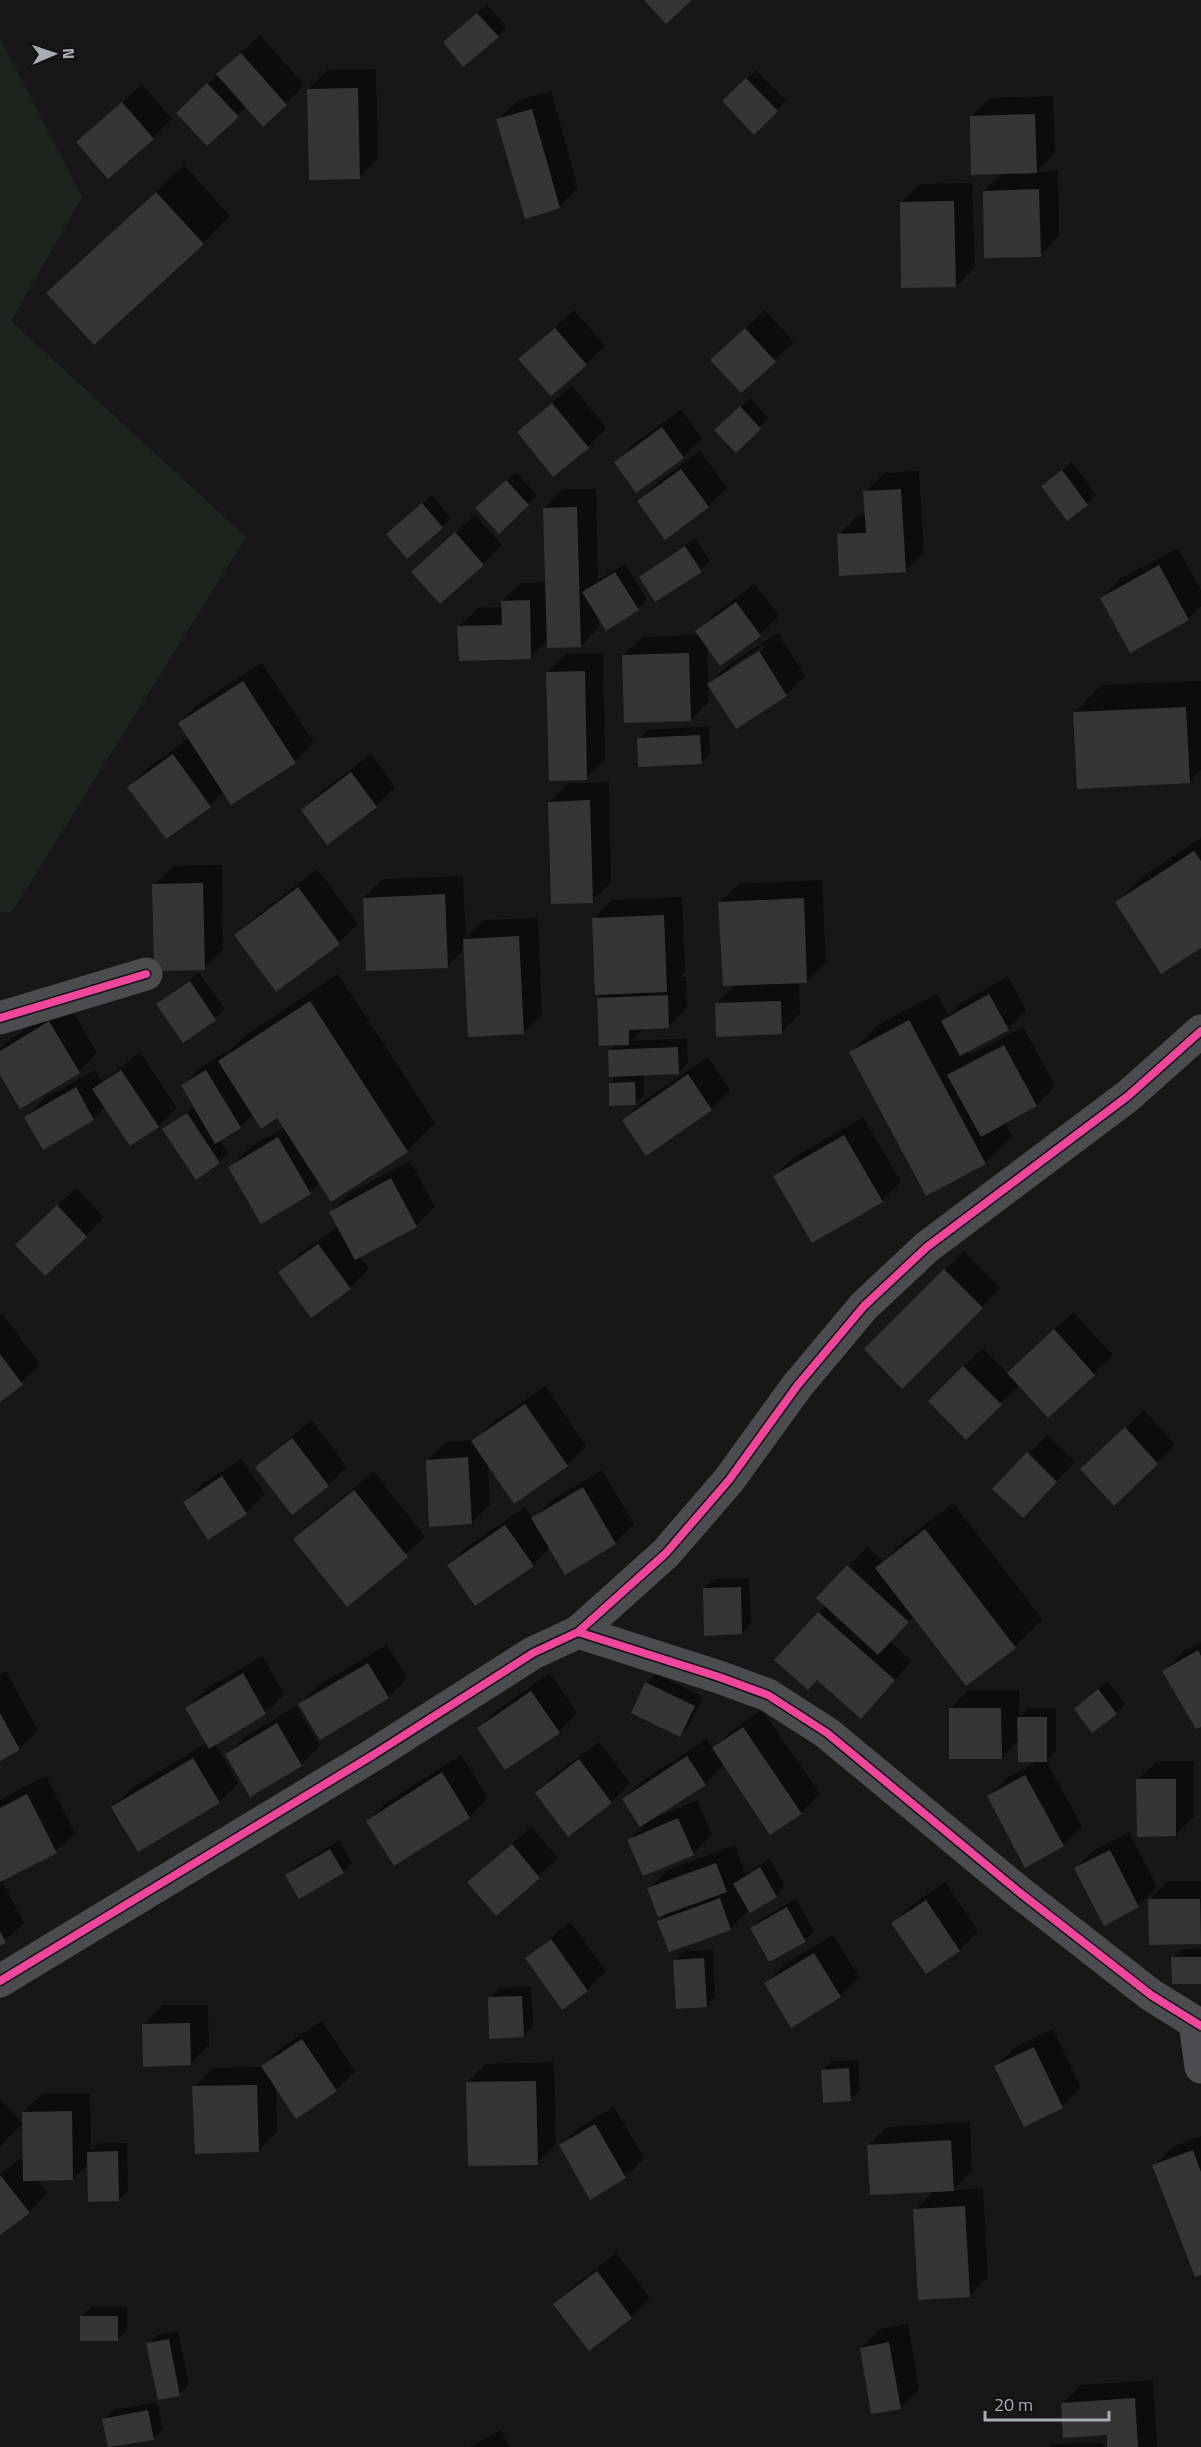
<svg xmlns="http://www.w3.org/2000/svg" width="1201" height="2447" viewBox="0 0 1201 2447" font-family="'Titillium Web',sans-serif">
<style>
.green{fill:#1d241e}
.shadow{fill:#0007;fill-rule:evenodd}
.building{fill:#353536}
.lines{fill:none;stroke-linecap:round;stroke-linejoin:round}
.minor{stroke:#4b4c50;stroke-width:33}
.cycleway-casing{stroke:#111113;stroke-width:11}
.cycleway{stroke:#ed469a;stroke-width:8}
</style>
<rect width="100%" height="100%" fill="#171717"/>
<path class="green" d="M0,38L82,197L11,321L246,537L12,912H0Z"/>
<path class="shadow" d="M487,5L507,27L498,36L454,33Z
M260,35L304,85L286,104L247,106L207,144L178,113Z
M376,69L378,159L359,178L308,89L327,70Z
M756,70L786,101L754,133L724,101Z
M142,84L172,119L153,138L78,143Z
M551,91L578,188L559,207L498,120L517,101Z
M1053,96L1055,153L1036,172L1058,171L1059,236L1040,255L984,191L1003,173L971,117L990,98Z
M184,165L230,216L203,243L48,293Z
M972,183L975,267L956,286L901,203L920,184Z
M574,310L605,346L586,364L520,359Z
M765,310L794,342L741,391L731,341Z
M572,385L606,428L588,447L519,432Z
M750,398L769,418L736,451L716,430Z
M681,410L702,438L683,457L616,462L635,443Z
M700,451L727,488L708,506L639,501L658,482Z
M1072,462L1096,495L1087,504L1043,486Z
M919,471L924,552L905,571L839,535L858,516L866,515L865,492L884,473Z
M516,472L537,495L528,504L487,499Z
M563,489H596L598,580L625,564L647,600L638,609L599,617V627L580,646L548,640L530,657L459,626L478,608L502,607V601L521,583L546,582L545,508Z
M432,495L451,518L442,527L397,525Z
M475,515L502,545L483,564L432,553Z
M695,538L710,561L701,570L655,600L641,577Z
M1178,548L1201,590V606L1188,619L1102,598L1120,579Z
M755,584L779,616L760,635L721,664L707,646L709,701L690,720L624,655L642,637L700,635L697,632L716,613Z
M778,633L805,676L786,695L709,684L728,665ZM764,645L766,648L729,672V668Z
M603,653L605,759L586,778L547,673L566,654Z
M262,663L314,743L295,762L224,791L210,805L166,837L129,787L148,768L189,738L180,723L198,704Z
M1201,681V770L1189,782L1075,712L1102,685Z
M709,726L710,754L701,763L639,739L648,730Z
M371,754L395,787L376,806L327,843L303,810L322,791Z
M609,782L611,882L592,901L549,802L568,783Z
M1201,838V946L1117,902L1145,875Z
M222,865L223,949L204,968L154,885L173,866Z
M317,869L358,924L339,942L276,989L236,936L255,917Z
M463,876L466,938L484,920L538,918L542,1014L523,1033L465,948L447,966L364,898L383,879Z
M822,880L826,962L807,981L799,982L800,1013L782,1032L716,1004L736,984L720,902L739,884Z
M682,897L685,972L680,977H686L687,1008L668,1027L645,1028L632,1041L687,1038L688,1063L679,1072L644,1074V1095L635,1104L610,1083L618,1075L610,1051L616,1044L598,998L603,993L593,919L612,900Z
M199,973L225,1010L184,1041L158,1004Z
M338,974L435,1123L407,1151L320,1182L310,1192L230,1167L249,1148L285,1127L278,1116L253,1114L240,1127L219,1139L228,1153L219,1162L164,1130L195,1106L183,1085L201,1067L226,1052L227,1054L247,1034Z
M1008,976L1026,1010L1008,1029L967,1051L970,1055L1023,1027L1055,1086L1037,1105L1005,1122L1012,1136L985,1163L851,1052L878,1025L937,994L949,1015L961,1003Z
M68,1003L97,1053L79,1072H0V1048L10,1039Z
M140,1052L177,1108L158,1126L106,1106L93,1119L26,1117L45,1098L95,1070L102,1082Z
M708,1057L730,1090L711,1109L647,1153L624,1120L643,1101Z
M863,1117L901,1182L882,1201L775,1176L793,1158Z
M410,1161L435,1207L416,1225L359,1256L369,1269L350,1288L280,1273L299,1254L339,1226L331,1212L350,1193Z
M76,1188L104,1217L86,1236L36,1226Z
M964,1251L1001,1288L902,1387L866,1349Z
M1073,1312L1113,1355L1048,1416L1019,1385L966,1438L930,1401L983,1348L1008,1374Z
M2,1313L40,1365L0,1400V1315Z
M545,1386L586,1446L567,1465L488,1463L490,1504L472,1523L427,1461L446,1442L475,1440L492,1423Z
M1144,1410L1175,1445L1157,1463L1101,1451Z
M311,1420L347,1467L328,1485L257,1467Z
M1047,1435L1075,1462L1041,1498L994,1489Z
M241,1459L265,1494L246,1513L185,1502L204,1483Z
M602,1470L634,1524L616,1542L566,1573L550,1547L533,1565H449L468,1546L525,1507L533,1519L552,1500Z
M374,1472L425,1537L347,1604L295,1539L314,1520Z
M953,1503L1042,1619L1015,1647L914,1616L890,1641L912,1661L861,1717L818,1679L819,1613L826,1605L819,1598L867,1547L883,1562L904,1541Z
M749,1578L751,1624L742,1633L704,1588L714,1579Z
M1201,1642V1725L1164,1671L1183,1652Z
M387,1645L407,1678L388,1697L300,1704L319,1685Z
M262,1656L284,1694L265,1713L214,1743L238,1783L219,1802L113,1807L132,1788L207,1743L187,1708L206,1689Z
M6,1671L38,1730L19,1749L0,1760V1675Z
M550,1673L577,1713L559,1732L478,1728L497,1710Z
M656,1674L703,1697L689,1726L680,1735L647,1683Z
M1108,1681L1125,1704L1116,1713L1076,1709Z
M969,1690H1019L1020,1717L1028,1708H1056V1751L1046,1761L1082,1826L1063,1845L989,1796L1008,1777L1039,1760L1019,1740L1001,1758L950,1709Z
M296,1706L320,1746L301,1764L227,1755L246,1736Z
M762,1710L820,1794L801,1813L724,1764L705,1784L653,1819L697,1800L712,1835L693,1853L629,1840L642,1827L624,1799L643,1780L707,1739L713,1749L733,1730Z
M599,1742L630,1783L611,1802L568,1835L537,1793L555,1774Z
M461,1755L488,1798L469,1817L368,1821L387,1802Z
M1157,1761H1194V1816L1176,1835L1138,1779Z
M46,1776L75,1833L56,1851L1,1879L24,1923L0,1945V1800Z
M531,1827L558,1858L496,1913L469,1882Z
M1129,1832L1157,1887L1138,1906L1105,1924L1076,1868L1095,1849Z
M339,1841L352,1863L343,1872L287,1875L296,1866Z
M735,1845L745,1874L770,1859L785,1886L776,1896L750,1909L731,1928L670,1950L659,1921L669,1911L649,1888L668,1870Z
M1168,1881H1201L1200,1943L1149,1900Z
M945,1882L978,1931L959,1950L893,1923L912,1905Z
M796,1899L814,1931L805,1940L752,1928L761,1919Z
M570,1922L606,1971L587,1990L527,1958Z
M833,1935L859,1977L840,1996L766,1983L784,1965Z
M1182,1949H1201V1983L1173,1958Z
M713,1950L715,1997L706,2006L675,1961L684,1951Z
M531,1987L533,2027L523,2036L490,1998L499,1988Z
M163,2005H208L209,2045L190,2064L144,2024Z
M322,2021L355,2071L336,2090L296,2117L276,2086L277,2132L258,2151L194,2087L213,2068L262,2067L282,2047Z
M1053,2029L1081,2088L1062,2107L996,2066L1015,2048Z
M858,2060L860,2090L851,2099L823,2071L832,2061Z
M554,2062L556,2144L537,2163L468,2082L486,2064Z
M90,2093L91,2150L98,2143H127L128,2191L118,2200L89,2163L73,2179H37L47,2193L29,2212L0,2233V2174L21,2158L24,2162L23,2112L42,2094Z
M0,2099L23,2124L0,2146Z
M614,2107L644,2158L625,2177L561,2145L580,2127Z
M970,2122L972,2171L953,2190L983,2188L988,2277L969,2296L915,2210L934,2191L868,2146L887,2127Z
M1201,2136V2273L1154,2166L1173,2147Z
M616,2253L650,2298L631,2317L590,2349L555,2304L574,2286Z
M91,2307H127V2330L118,2339L82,2316Z
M908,2324L919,2389L900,2408L861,2348L880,2329Z
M178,2331L189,2385L179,2394L148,2344L157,2335Z
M1153,2380L1157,2447H1109L1108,2434L1062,2404L1081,2385Z
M157,2402L163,2429L153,2438L104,2420L113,2410Z
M501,2430L510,2447H469Z
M1103,2443V2447H1049L1052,2444Z"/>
<path class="building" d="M644,0H692L666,24Z
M477,13L499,37L463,67L443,42Z
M241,53L287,105L263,127L216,74Z
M746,78L778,111L754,135L722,101Z
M207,83L239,117L207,146L176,113Z
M358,88L360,179L309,180L307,89Z
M122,102L154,139L108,179L76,142Z
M532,109L560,208L525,219L496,119Z
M1035,114L1037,173L971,175L970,116Z
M1039,189L1041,257L984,258L983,191Z
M156,192L204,244L94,345L46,293Z
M954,201L956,287L901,288L900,202Z
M555,328L587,365L551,396L518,359Z
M745,328L776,362L741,393L710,360Z
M552,403L589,448L553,477L517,432Z
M740,406L761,429L736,453L714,430Z
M662,427L684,458L636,493L614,462Z
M681,469L709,507L665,540L637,501Z
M1062,470L1088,505L1067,521L1041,486Z
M506,480L529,505L499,534L475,508Z
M901,489L906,572L839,576L837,534L866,533L863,491Z
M422,503L443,528L407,559L386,534Z
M577,507L581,647L547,648L543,508Z
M455,532L484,565L440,604L411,572Z
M685,546L702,572L655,602L639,577Z
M1159,565L1189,620L1130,653L1100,598Z
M615,572L639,610L606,631L582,592Z
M530,600L531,659L459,661L457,626L502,625L501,601Z
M736,602L761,636L720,666L695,631Z
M759,651L787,696L736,729L707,684Z
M689,653L691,721L624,723L622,655Z
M585,671L587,780L549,781L546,672Z
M243,681L296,763L231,805L178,723Z
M1186,707L1190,783L1077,789L1073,712Z
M700,735L702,764L638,767L637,738Z
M173,754L211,807L166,839L127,787Z
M351,772L377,807L327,845L301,810Z
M590,800L593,903L551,904L548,802Z
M1194,851L1201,861V948L1161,974L1115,902Z
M203,883L205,970L154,971L152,884Z
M298,887L340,944L276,992L234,935Z
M445,894L448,968L366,971L363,898Z
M804,898L807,983L723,986L718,902Z
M664,915L667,992L595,995L592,918Z
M519,936L524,1034L468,1037L463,939Z
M190,981L216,1020L183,1043L156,1004Z
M989,994L1009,1030L960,1056L941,1021Z
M668,995L669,1028L629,1030V1045L599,1046L597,998Z
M310,1001L408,1152L331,1202L277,1118L261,1129L218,1061Z
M781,1001L782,1034L716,1037L715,1003Z
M909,1020L986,1164L926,1196L849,1052Z
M49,1021L80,1073L20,1109L0,1075V1051Z
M1004,1045L1037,1106L981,1137L947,1075Z
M678,1047L679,1074L609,1077L608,1050Z
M121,1070L159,1127L130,1146L92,1089Z
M206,1070L241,1128L215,1144L181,1085Z
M688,1074L712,1110L646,1156L622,1120Z
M635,1082L636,1105L609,1106V1083Z
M76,1087L94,1120L43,1150L24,1117Z
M187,1113L220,1163L196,1180L162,1129Z
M844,1135L883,1202L812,1243L773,1176Z
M278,1137L311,1194L261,1224L228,1167Z
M391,1178L417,1227L355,1260L329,1212Z
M57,1205L87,1237L45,1276L15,1245Z
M318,1244L351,1289L311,1318L278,1272Z
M944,1269L983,1308L902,1389L864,1349Z
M1054,1329L1095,1375L1048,1418L1007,1373Z
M0,1354L23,1385L0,1402Z
M963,1366L1002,1405L966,1440L928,1401Z
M525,1404L568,1466L514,1504L471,1441Z
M1125,1427L1158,1464L1114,1506L1080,1469Z
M292,1438L329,1486L292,1515L255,1467Z
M1027,1452L1057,1482L1023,1518L992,1489Z
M468,1457L472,1524L429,1527L426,1460Z
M222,1476L247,1514L208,1540L183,1502Z
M583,1487L616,1544L565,1575L531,1518Z
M354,1490L408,1557L347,1607L293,1539Z
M505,1525L534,1566L475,1606L447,1565Z
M925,1529L1016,1648L966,1686L875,1568Z
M847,1565L909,1622L878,1655L816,1598Z
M741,1587L742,1634L704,1636L703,1588Z
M818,1612L895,1680L861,1719L817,1680L808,1690L774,1660Z
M1198,1650L1201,1656V1727L1196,1729L1162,1671Z
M368,1663L389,1698L320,1740L298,1704Z
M243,1673L266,1714L209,1749L185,1708Z
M645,1682L695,1706L680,1737L631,1713Z
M1098,1689L1117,1714L1092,1733L1074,1709Z
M531,1691L560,1733L505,1770L477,1728Z
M949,1708H1001L1002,1759H949Z
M0,1713L20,1750L0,1761Z
M1017,1717H1047V1762H1018Z
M277,1723L302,1766L250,1797L225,1754Z
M743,1727L802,1814L770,1835L712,1748Z
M687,1756L706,1785L640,1827L622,1799Z
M193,1758L220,1803L138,1852L111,1807Z
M579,1759L612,1803L568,1837L535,1793Z
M442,1772L470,1818L394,1866L366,1821Z
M1025,1775L1064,1846L1025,1868L987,1796Z
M1136,1779H1176V1836L1137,1837Z
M27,1794L57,1853L0,1882V1808Z
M678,1818L694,1855L643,1876L627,1840Z
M512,1844L540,1878L496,1916L467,1882Z
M330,1849L344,1873L299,1899L285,1875Z
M1110,1850L1139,1907L1104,1926L1074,1868Z
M716,1863L727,1892L658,1917L647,1888Z
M760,1867L777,1897L750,1913L733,1884Z
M720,1898L731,1930L669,1952L657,1921Z
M1148,1899H1200L1201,1944L1149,1945Z
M926,1900L960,1951L926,1974L891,1923Z
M787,1907L806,1942L769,1962L750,1928Z
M0,1931L6,1943L0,1946Z
M551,1939L588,1991L562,2010L525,1958Z
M814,1953L841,1997L791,2028L764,1983Z
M1171,1957H1201V1984H1172Z
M704,1958L707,2007L676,2009L673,1960Z
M522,1996L524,2037L489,2039L488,1997Z
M190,2023L191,2065L143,2067L142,2024Z
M302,2039L337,2091L296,2119L261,2066Z
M1034,2047L1063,2108L1024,2127L994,2066Z
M849,2068L851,2101L823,2103L821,2070Z
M536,2081L538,2165L468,2166L466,2082Z
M257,2085L259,2152L195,2154L192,2086Z
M72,2111L73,2180L23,2181L22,2112Z
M595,2124L626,2178L590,2200L559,2145Z
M951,2140L954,2191L870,2195L867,2145Z
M1193,2150L1201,2172V2275L1195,2277L1152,2165Z
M118,2151L119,2201L88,2202L87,2152Z
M1,2176L30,2213L0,2235V2177Z
M965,2206L970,2297L918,2300L913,2209Z
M597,2271L632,2318L589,2351L553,2304Z
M80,2316H118V2341H80Z
M169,2339L180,2396L158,2400L146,2343Z
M889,2342L901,2409L871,2414L860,2348Z
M1135,2398L1138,2447H1107V2435L1063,2438L1061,2403Z
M148,2410L154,2440L108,2447L102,2419Z"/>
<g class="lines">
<path class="minor" d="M0,1018L146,974
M578,1632L719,1677L768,1695L827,1733L1019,1892L1151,1995L1201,2026
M0,1981L373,1755L533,1653L578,1632L666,1553L729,1480L797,1386L864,1306L927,1247L1128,1096L1201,1031
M1195,2023L1201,2067"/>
<defs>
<path id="cycleway" d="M0,1018L146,974
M578,1632L719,1677L768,1695L827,1733L1019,1892L1151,1995L1201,2026
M0,1981L373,1755L533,1653L578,1632L666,1553L729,1480L797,1386L864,1306L927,1247L1128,1096L1201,1031"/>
</defs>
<use href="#cycleway" class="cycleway-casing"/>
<use href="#cycleway" class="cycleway"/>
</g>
<g transform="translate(54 54) rotate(88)" stroke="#111113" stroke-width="4.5" paint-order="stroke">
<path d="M0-4.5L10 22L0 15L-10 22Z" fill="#a8adb8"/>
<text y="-9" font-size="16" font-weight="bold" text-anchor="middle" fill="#a8adb8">N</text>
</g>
<path d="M985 2411v9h124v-9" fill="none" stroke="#a8adb8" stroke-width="3"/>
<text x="994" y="2411" font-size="18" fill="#a8adb8" stroke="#111113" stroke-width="4.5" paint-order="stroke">20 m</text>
</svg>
